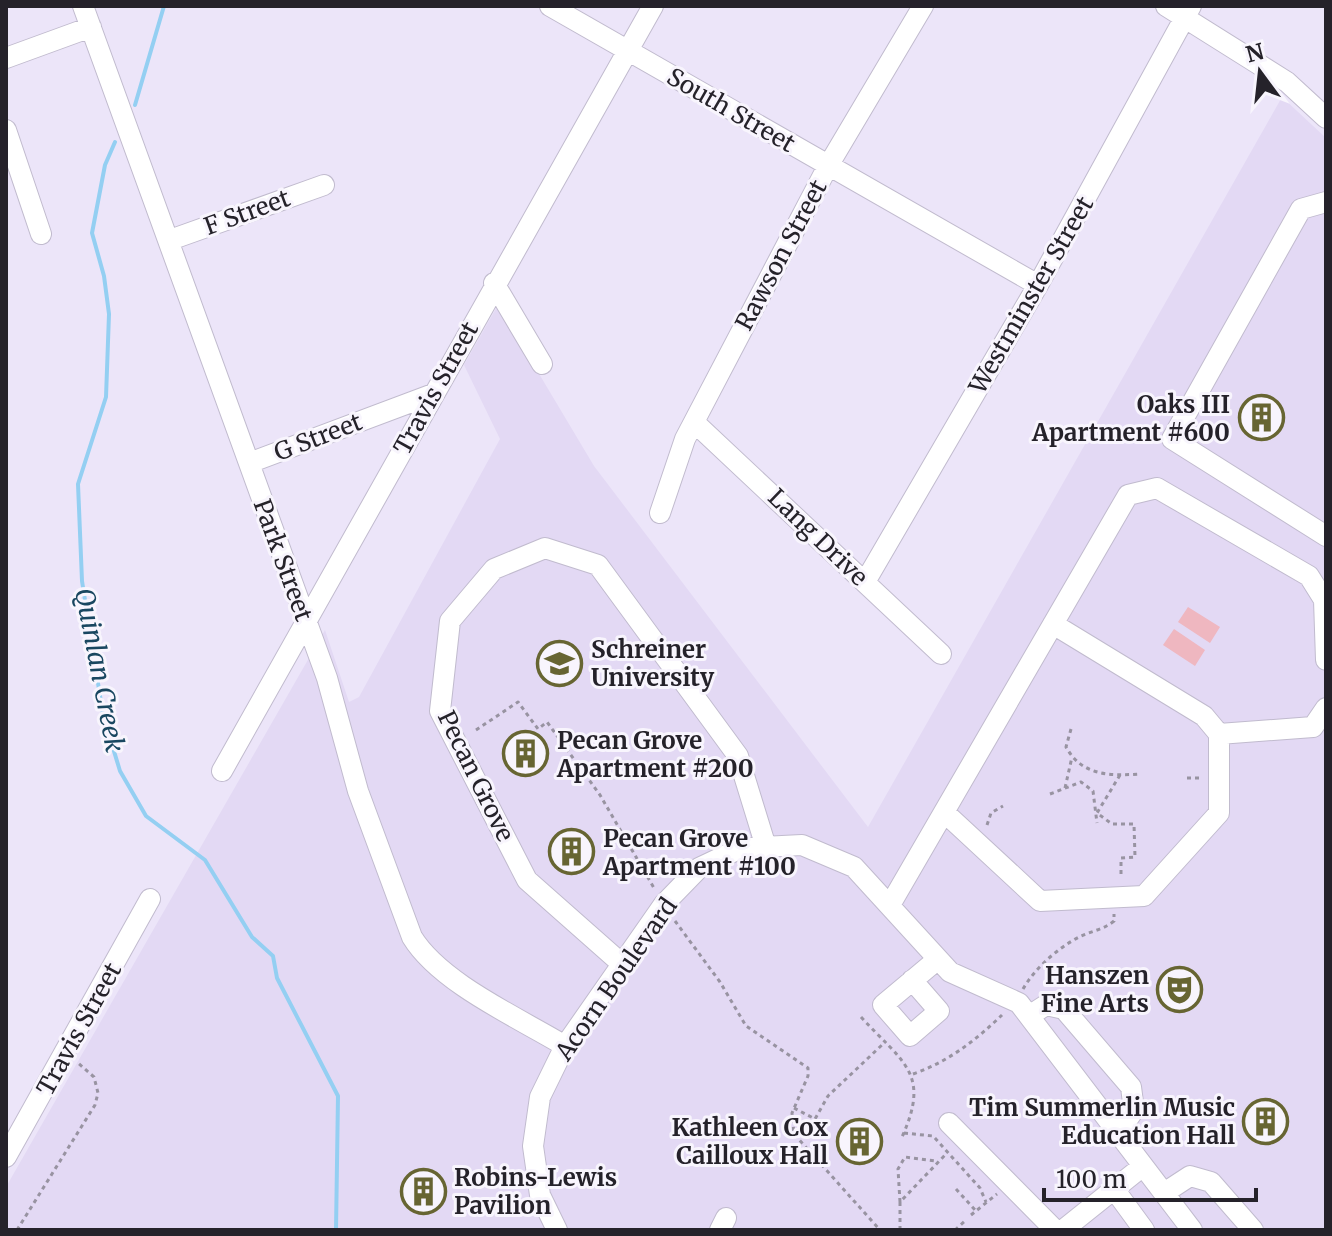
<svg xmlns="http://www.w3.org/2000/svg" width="1332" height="1236" viewBox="0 0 1332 1236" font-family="Merriweather,serif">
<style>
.built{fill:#e3d9f4}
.green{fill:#efb7c0}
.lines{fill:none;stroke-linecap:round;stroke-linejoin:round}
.stream{stroke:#94cff2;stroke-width:4}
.minor-casing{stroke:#c1bbce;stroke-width:22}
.path{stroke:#9893a1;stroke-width:3;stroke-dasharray:4 4;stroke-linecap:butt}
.minor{stroke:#fff;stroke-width:20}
.labels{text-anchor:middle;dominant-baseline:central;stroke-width:6;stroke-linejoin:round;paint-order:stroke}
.street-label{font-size:24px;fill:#25222a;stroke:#f8f5fd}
.poi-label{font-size:24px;font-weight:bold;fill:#25222a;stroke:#f8f5fd;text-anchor:end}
.water-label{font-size:26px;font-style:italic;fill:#194760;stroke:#f8f5fd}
</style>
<rect width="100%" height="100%" fill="#ece5f9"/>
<path class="built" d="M1282,97L1326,138V1230H6V1187L325,630L349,702L359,697L500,439L464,365L498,305L594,466L868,827Z"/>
<path class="green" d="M1188,607L1220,627L1210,643L1178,622Z
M1174,629L1205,650L1195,666L1163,645Z"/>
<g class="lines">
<path class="stream" d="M135,105L164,6
M115,142L105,165L92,233L104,276L109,314L106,397L78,484L82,581L103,715L120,771L146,816L205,860L252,937L273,956L277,978L338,1096L336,1230"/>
<defs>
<path id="minor" d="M83,6L327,678L358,791L412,937C440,983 519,1018 565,1046
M550,6L1038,285
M1166,6L1287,82L1326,118
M6,58L91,27
M6,130L41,234
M1326,202L1301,209L1172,439L1326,536
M170,240L324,185
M494,283L542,364
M694,422L941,654
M249,463L433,394
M660,513L685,439L828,166L923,6
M865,582L1038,285L1191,6
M1053,624L1204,716L1219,734
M222,771L653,6
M944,812L1040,901L1144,896L1219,813V734L1313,727L1326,708
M890,905L1128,495L1157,488L1309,576L1324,600L1326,660
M622,964L527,880L440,711L450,621L494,569L545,548L598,565L738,756L766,847
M912,980L939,1011L910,1036L883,1005L938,959
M1029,1016L1046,1005L1064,1009L1131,1087L1134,1110L1118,1133
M949,1123L1055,1230
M6,1157L150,899
M1114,1189L1144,1230
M1164,1193L1190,1176L1211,1182L1253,1230
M557,1230L540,1195L533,1146L540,1097L565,1046L664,904L699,868L741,848L802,845L854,867L950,972L1019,1003L1192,1230
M720,1230L726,1218
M1063,1230L1143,1166"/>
</defs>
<use href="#minor" class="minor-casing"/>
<path class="path" d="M1071,729L1066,747C1082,776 1110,776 1140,774
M476,730L518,702L538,729L547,722L600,795L654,888
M1120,775L1097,813L1112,824H1134L1135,857L1121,858V878
M1187,778H1203
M1065,788L1072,757
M1050,794L1081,782L1093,791L1097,823
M987,825L991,813L1003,806
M675,921L720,982L746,1026L808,1068V1076L792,1113L794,1134L880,1230
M1023,989C1035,968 1058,948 1079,937C1091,931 1103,930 1114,921V914
M861,1017C903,1063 931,1073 902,1137
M913,1074C948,1062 976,1040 1002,1015
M794,1108L815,1119L828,1096L884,1043
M904,1133L933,1136L980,1188L986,1202
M956,1189L976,1211
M900,1202L898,1169L905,1157L936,1161
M971,1215L997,1194
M17,1230L95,1105L98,1093L94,1077L78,1063
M900,1230V1202L947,1153
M955,1230L965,1221"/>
<use href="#minor" class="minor"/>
</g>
<defs>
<symbol id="building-ring" viewBox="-11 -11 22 22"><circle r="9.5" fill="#f8f5fd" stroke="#676532" stroke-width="1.5"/><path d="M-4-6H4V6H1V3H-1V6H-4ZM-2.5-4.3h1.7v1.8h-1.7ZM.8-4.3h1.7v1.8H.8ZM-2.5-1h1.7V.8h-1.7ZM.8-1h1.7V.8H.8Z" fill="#676532"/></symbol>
<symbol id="university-ring" viewBox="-11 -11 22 22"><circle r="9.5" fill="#f8f5fd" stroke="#676532" stroke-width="1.5"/><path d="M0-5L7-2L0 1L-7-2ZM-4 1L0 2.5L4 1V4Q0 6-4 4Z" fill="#676532"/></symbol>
<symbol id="theatre-ring" viewBox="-11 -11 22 22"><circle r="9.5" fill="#f8f5fd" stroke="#676532" stroke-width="1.5"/><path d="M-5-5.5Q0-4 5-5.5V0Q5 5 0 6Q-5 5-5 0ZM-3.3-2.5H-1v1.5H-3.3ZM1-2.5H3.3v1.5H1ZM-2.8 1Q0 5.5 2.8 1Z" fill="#676532"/></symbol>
</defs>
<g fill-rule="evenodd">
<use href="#building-ring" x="1236" y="392" width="51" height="51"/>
<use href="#university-ring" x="534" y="638" width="51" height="51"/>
<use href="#building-ring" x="500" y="728" width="51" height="51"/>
<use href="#building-ring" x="546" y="826" width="51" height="51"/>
<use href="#theatre-ring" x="1154" y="964" width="51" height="51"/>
<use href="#building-ring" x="1240" y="1096" width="51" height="51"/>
<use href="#building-ring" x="834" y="1116" width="51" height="51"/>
<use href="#building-ring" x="398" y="1166" width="51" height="51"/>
</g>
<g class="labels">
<g class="street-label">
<text transform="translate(731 110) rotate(30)">South Street</text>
<text transform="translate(247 212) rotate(-20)">F Street</text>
<text transform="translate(781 255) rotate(-62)">Rawson Street</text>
<text transform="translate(1031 295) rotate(-60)">Westminster Street</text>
<text transform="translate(436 388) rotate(-61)">Travis Street</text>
<text transform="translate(318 437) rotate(-21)">G Street</text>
<text transform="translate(818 537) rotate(44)">Lang Drive</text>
<text transform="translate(283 560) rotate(70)">Park Street</text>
<text transform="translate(476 776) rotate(64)">Pecan Grove</text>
<text transform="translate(616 979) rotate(-55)">Acorn Boulevard</text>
<text transform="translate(79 1029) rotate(-61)">Travis Street</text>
</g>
<g class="poi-label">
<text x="1230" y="404">Oaks III<tspan x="1230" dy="28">Apartment #600</tspan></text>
<text x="591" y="649" text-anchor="start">Schreiner<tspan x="591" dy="28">University</tspan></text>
<text x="557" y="740" text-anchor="start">Pecan Grove<tspan x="557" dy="28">Apartment #200</tspan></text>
<text x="603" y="838" text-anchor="start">Pecan Grove<tspan x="603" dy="28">Apartment #100</tspan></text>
<text x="1149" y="975">Hanszen<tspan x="1149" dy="28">Fine Arts</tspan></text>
<text x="1235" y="1107">Tim Summerlin Music<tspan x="1235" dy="28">Education Hall</tspan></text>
<text x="828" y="1127">Kathleen Cox<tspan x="828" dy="28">Cailloux Hall</tspan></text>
<text x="454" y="1177" text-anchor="start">Robins-Lewis<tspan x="454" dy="28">Pavilion</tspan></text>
</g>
<g class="water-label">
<text transform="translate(100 670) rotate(79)">Quinlan Creek</text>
</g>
</g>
<rect width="1332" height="1236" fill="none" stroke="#25222a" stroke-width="16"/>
<g transform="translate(1260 72) rotate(345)" stroke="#f8f5fd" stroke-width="6" paint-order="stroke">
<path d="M0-6L14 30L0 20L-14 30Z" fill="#25222a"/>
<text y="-12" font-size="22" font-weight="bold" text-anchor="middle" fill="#25222a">N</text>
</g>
<path d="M1044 1188v12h212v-12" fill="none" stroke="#25222a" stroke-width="4"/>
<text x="1056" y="1188" font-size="24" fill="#25222a" stroke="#f8f5fd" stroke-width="6" paint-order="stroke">100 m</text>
</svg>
